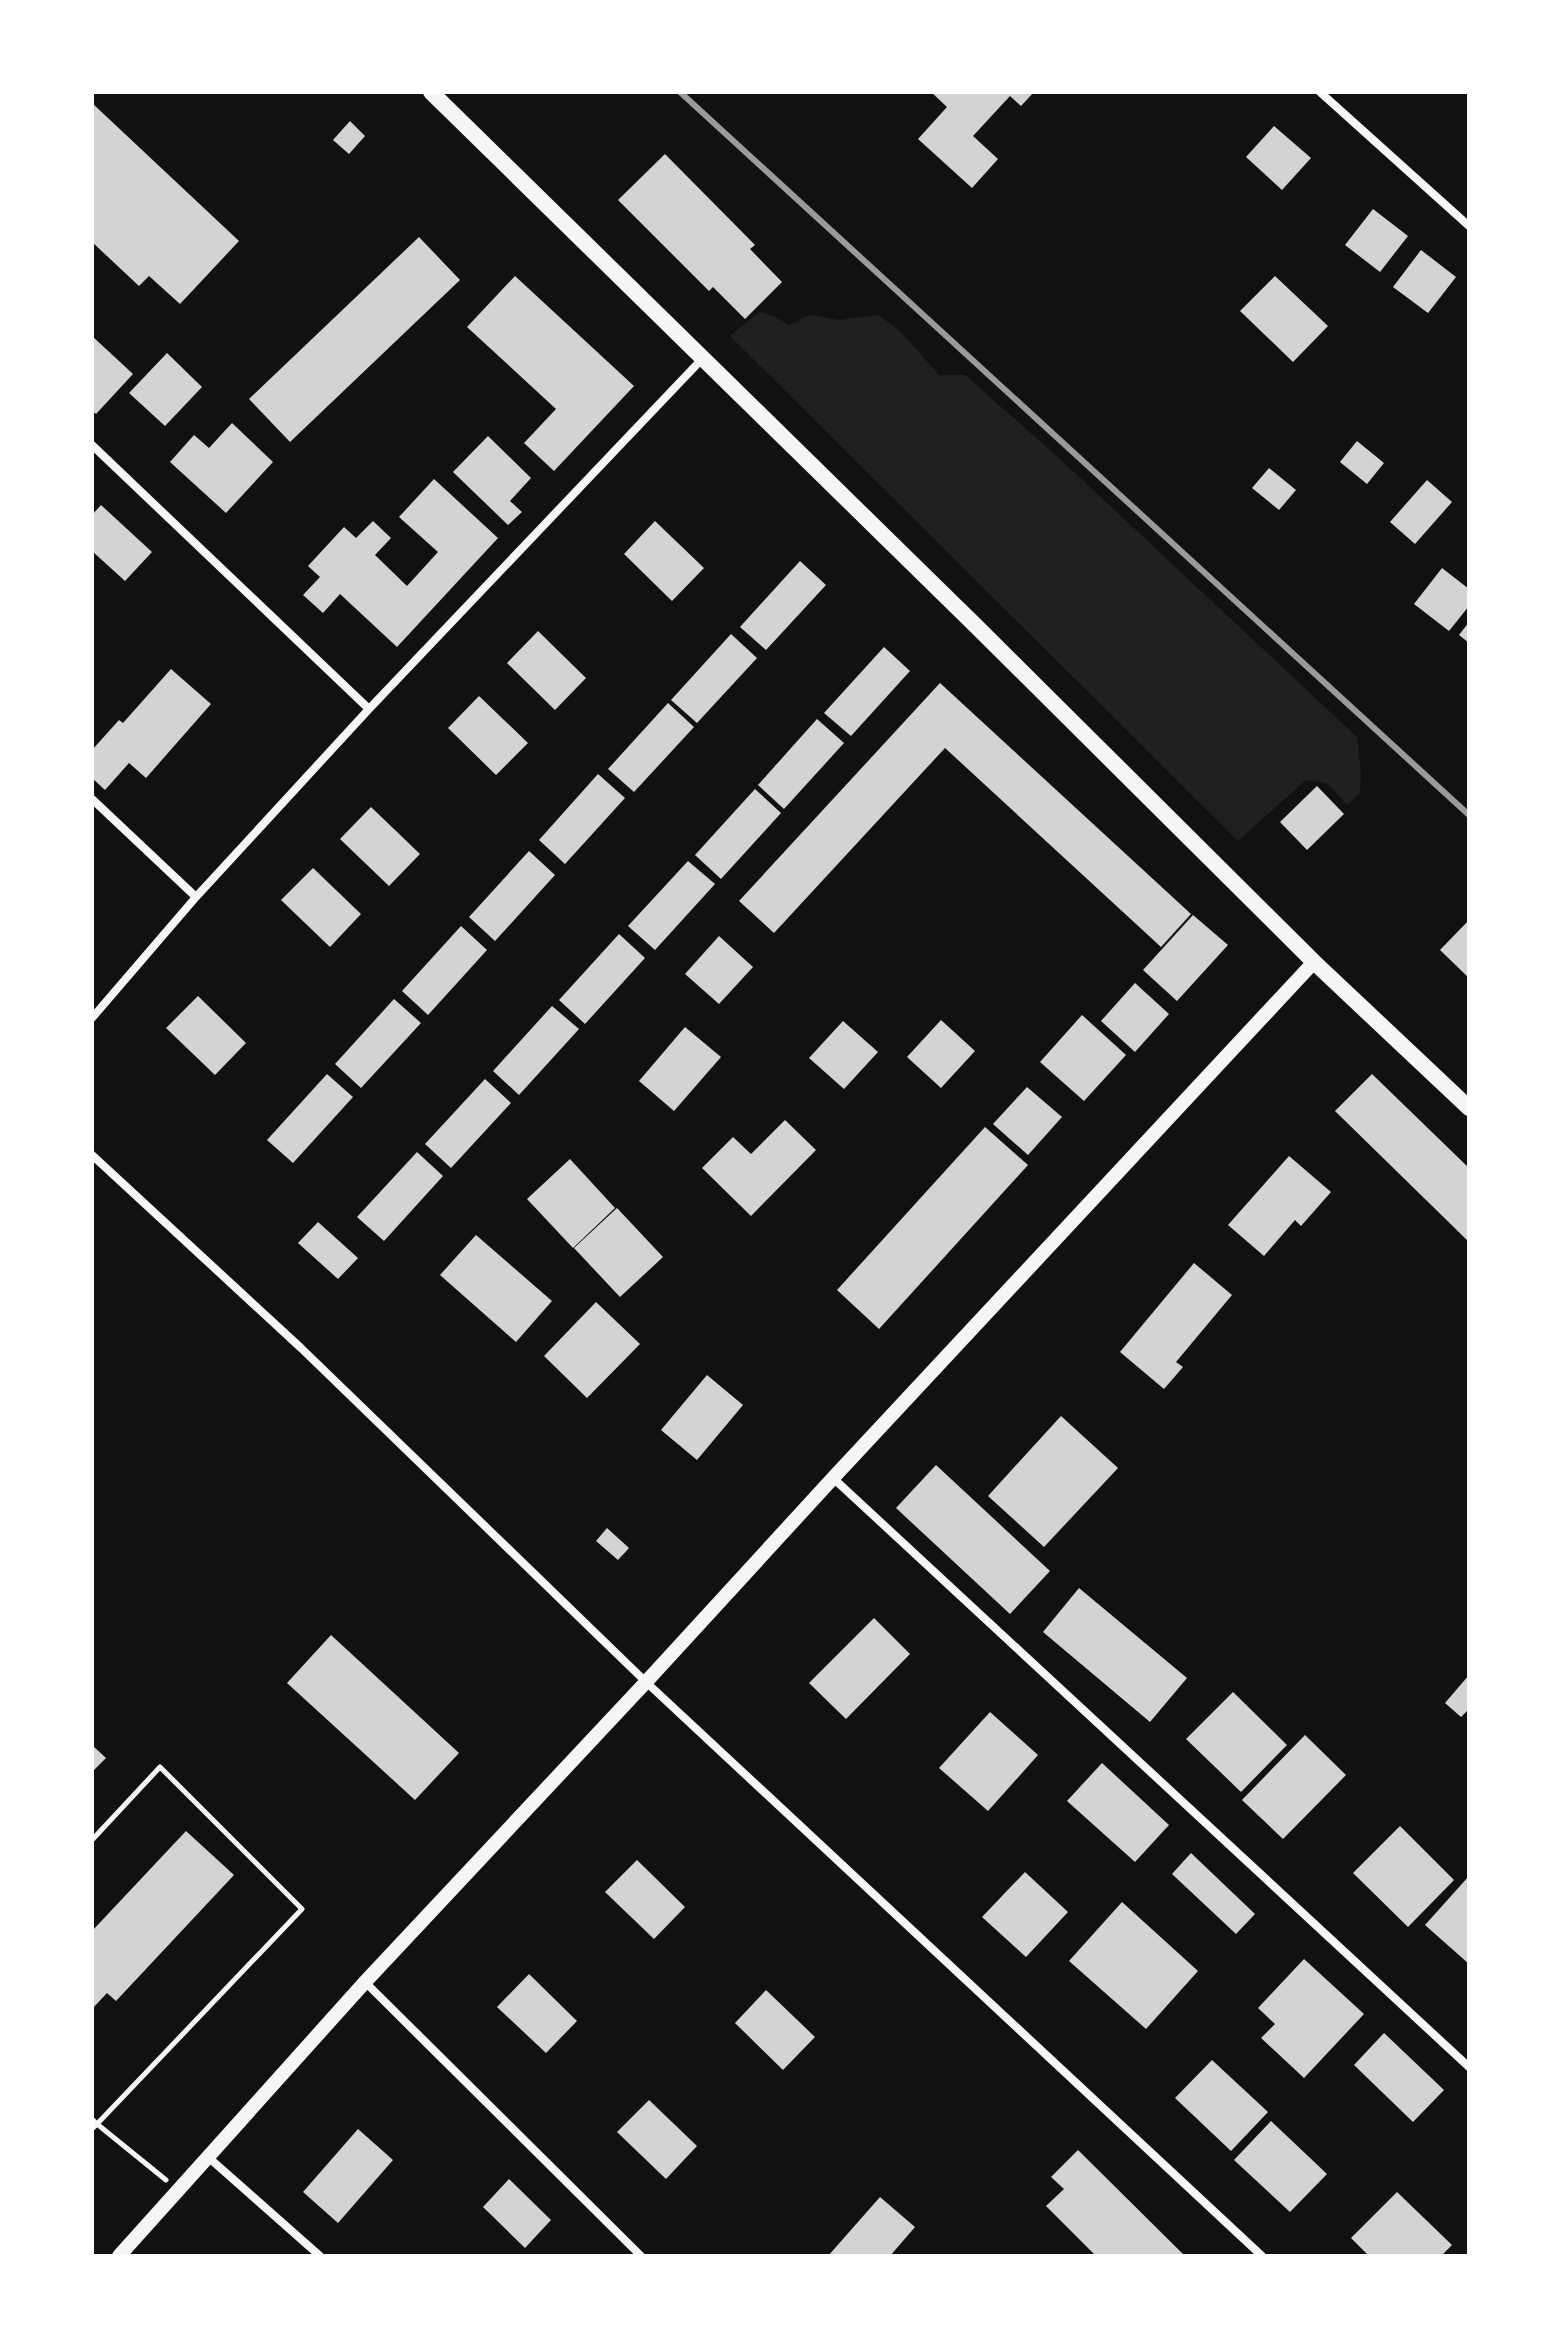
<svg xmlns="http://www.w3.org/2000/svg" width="1561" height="2348" viewBox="0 0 1561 2348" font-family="'Exo 2',sans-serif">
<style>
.green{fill:#202020}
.building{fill:#d3d3d3}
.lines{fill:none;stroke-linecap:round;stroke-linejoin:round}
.path{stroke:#f5f5f5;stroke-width:5}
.minor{stroke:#f5f5f5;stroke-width:8}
.tertiary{stroke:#f5f5f5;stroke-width:14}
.secondary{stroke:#f5f5f5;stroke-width:16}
.rail{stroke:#9a9a9a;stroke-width:6}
</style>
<rect width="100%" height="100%" fill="#111"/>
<path class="green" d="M759,312L774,316L789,325L810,315L839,320L879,315L903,334L939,375H965L1059,458L1357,737L1361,773L1360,793L1347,805L1327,783L1306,780L1238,841L730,336Z"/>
<path class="building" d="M931,92H1034L1021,106L1010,96L973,136L998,159L972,188L918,139L947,107Z
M92,103L239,241L180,304L149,276L139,286L92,242Z
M350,121L365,136L349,154L333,140Z
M1274,126L1311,158L1282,190L1246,157Z
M665,154L755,245L750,249L782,282L745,319L713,287L709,291L618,200Z
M1373,209L1408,236L1380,272L1345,245Z
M419,237L460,280L290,442L249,399Z
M1421,250L1456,277L1428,313L1393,287Z
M515,276L634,386L554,471L524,443L556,409L467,327Z
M1275,276L1328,326L1293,362L1240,311Z
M92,336L133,374L96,414L92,411Z
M167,353L202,387L165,426L129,393Z
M232,423L273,462L226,513L170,462L194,435L209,448Z
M488,436L531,478L510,501L522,512L508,525L453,472Z
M1357,441L1384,463L1367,484L1340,462Z
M1269,468L1296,490L1279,510L1252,488Z
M434,479L498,538L397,647L340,594L323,613L303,595L320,577L308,566L344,527L356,538L373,521L391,538L375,555L407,586L438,552L399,517Z
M1427,480L1452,502L1415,544L1390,522Z
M101,505L152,552L125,581L92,551V515Z
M655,521L704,568L672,601L624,554Z
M800,561L826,585L766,650L740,627Z
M1442,568L1469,589V606L1449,631L1414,604Z
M1469,622V643L1459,635Z
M538,631L586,678L555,710L507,663Z
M731,634L757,658L697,723L671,700Z
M884,647L910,671L851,736L824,713Z
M171,669L211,704L146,778L129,763L105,790L92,778V750L119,720L123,723Z
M940,683L1191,914L1161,947L945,748L774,933L739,901Z
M479,696L528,743L496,775L448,728Z
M668,703L694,727L634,792L608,769Z
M817,719L844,743L784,809L758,785Z
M598,774L625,798L565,864L539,840Z
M1317,786L1344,814L1307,850L1280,822Z
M755,789L781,813L721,879L695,855Z
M371,807L420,854L389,886L340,839Z
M529,851L555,875L495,941L469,917Z
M688,861L715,884L655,950L628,926Z
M313,868L361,914L330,947L281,900Z
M1193,915L1228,945L1177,1001L1143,970Z
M1469,920V978L1440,950Z
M461,926L487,950L428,1015L402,991Z
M619,934L645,958L585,1024L559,1000Z
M719,936L753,967L719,1004L685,974Z
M1135,983L1169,1014L1135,1052L1101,1021Z
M198,996L246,1043L215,1075L166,1028Z
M394,999L421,1023L361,1088L335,1064Z
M552,1006L579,1029L519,1095L493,1071Z
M1082,1015L1126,1055L1084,1101L1040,1062Z
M941,1020L975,1051L941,1088L907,1057Z
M843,1021L878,1052L844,1089L809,1058Z
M685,1027L721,1057L674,1111L639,1081Z
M327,1074L353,1097L293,1163L267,1140Z
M1372,1074L1469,1168V1242L1335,1111Z
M485,1079L511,1103L451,1168L425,1144Z
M1027,1087L1062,1117L1028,1155L993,1124Z
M785,1120L816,1150L751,1216L702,1168L733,1137L751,1154Z
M985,1127L1028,1165L879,1329L837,1290Z
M417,1152L443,1176L384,1241L357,1217Z
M1289,1156L1331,1192L1301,1226L1295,1220L1264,1256L1228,1225Z
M570,1159L615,1208L573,1248L527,1199Z
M617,1208L663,1257L620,1297L574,1248Z
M318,1222L358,1258L338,1279L298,1243Z
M476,1235L552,1301L516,1342L440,1275Z
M1194,1263L1232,1295L1176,1362L1183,1367L1164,1389L1120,1352Z
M596,1302L640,1344L587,1398L544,1356Z
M707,1375L743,1405L697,1460L661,1430Z
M1061,1416L1118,1468L1044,1547L988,1496Z
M936,1465L1050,1571L1010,1614L896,1508Z
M607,1528L629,1548L618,1560L596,1541Z
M1079,1588L1187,1678L1150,1722L1043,1632Z
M874,1618L910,1654L846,1719L809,1683Z
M331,1635L459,1753L415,1800L287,1683Z
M1469,1675V1713L1467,1711L1461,1717L1445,1703Z
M1233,1692L1287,1745L1241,1792L1186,1739Z
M990,1712L1038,1755L988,1811L939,1768Z
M1305,1735L1346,1775L1283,1839L1242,1800Z
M92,1745L106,1758L92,1772Z
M1102,1763L1169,1825L1135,1862L1067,1801Z
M1400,1826L1454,1880L1408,1927L1353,1873Z
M186,1831L234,1875L116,2001L107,1993L92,2009V1931Z
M1191,1853L1255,1914L1236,1934L1172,1874Z
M637,1860L685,1907L654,1939L605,1892Z
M1025,1872L1068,1912L1026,1957L982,1917Z
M1469,1876V1964L1425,1925Z
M1122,1902L1198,1971L1146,2029L1069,1961Z
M1304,1959L1364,2014L1304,2078L1261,2038L1275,2024L1258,2008Z
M529,1974L577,2021L546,2053L497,2007Z
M766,1990L815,2037L783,2070L735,2023Z
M1384,2033L1444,2090L1413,2122L1354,2065Z
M1212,2060L1268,2112L1231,2151L1175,2098Z
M649,2100L697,2146L666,2179L617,2132Z
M1271,2121L1327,2174L1290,2212L1234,2160Z
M358,2129L393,2160L338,2223L303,2192Z
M1078,2150L1185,2256H1096L1046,2206L1064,2189L1051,2177Z
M509,2179L551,2220L525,2248L483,2207Z
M1397,2192L1452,2245L1441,2256H1369L1351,2238Z
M880,2197L915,2227L890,2256H828Z"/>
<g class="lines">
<path class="path" d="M92,1840L160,1767L302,1909L97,2124L166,2180
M92,2119L97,2124L92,2129"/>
<path class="minor" d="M1320,92L1469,226
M92,445L369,709
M92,799L196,897
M92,1018L196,897L369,709L702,359
M92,1155L301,1348L646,1682L1262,2256
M833,1478L1469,2067
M365,1982L641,2256
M208,2157L320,2256"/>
<path class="tertiary" d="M119,2256L365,1982L646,1682L833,1478L1314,962"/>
<path class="secondary" d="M431,92L976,626L1314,962L1469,1108"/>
<path class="rail" d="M680,92L1469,815"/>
</g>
<rect width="1561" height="2348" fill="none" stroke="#ffffff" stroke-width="188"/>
</svg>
